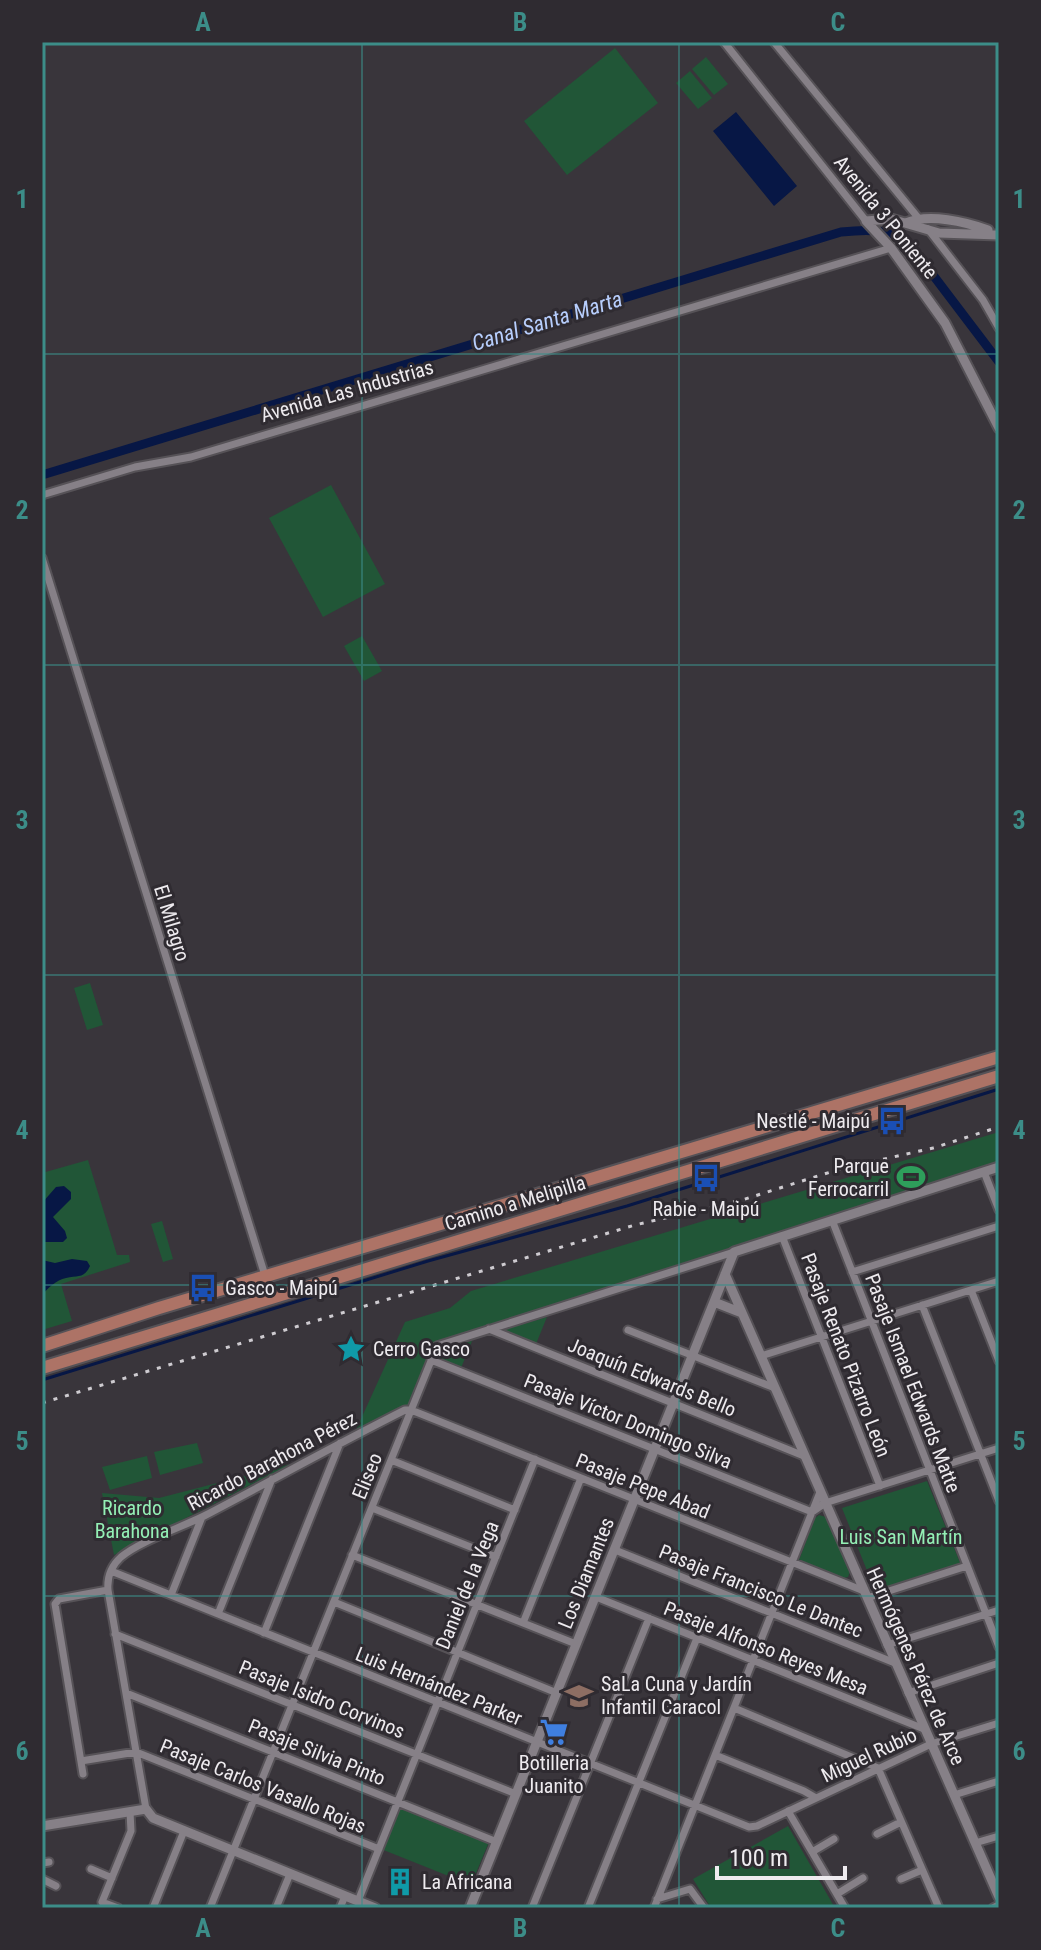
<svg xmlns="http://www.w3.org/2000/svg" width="1041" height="1950" viewBox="0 0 1041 1950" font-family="'Roboto Condensed',sans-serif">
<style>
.green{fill:#215637}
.water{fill:#071745}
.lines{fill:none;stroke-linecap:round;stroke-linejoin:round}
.stream{stroke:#071745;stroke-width:3}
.canal{stroke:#071745;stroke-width:9}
.minor-casing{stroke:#565257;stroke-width:11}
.tertiary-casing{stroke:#565257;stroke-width:13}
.primary-casing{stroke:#565257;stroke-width:16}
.minor{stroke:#868087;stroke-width:7}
.tertiary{stroke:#868087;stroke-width:9}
.primary{stroke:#ad7366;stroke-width:12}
.rail{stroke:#cecbd0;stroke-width:3;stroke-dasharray:4 8;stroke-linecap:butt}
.grid{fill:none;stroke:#3c8d88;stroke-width:2;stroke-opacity:0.55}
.labels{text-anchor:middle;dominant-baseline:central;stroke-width:6;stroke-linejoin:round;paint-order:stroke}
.street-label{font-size:20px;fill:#eeebef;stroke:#2f2b31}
.poi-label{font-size:20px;fill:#eeebef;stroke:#2f2b31;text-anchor:start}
.park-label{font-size:20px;fill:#94efb5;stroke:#2f2b31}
.water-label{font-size:22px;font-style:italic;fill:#b7cefd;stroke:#2f2b31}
.neatline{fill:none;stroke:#3c8d88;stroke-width:3}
.grid-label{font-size:26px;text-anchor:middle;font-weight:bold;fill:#3c8d88}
</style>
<rect width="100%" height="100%" fill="#39353b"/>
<path class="green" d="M615,48L658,103L567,175L524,121Z
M706,57L728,84L714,95L692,69Z
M690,71L712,98L698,109L676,83Z
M331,485L385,584L323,617L269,518Z
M362,636L382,671L364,681L344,646Z
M90,983L103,1025L87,1030L74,988Z
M999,1132V1162L439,1341L410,1405L356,1430L405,1322L450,1308L471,1291Z
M88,1160L117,1255H129L130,1262L61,1284L72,1321L42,1330V1173Z
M162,1221L173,1259L163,1262L151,1224Z
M547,1317L536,1344L503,1330Z
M472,1341L461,1368L438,1360L442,1349Z
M197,1443L203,1463L160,1475L154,1452Z
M147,1456L152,1478L110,1490L102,1467Z
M291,1464L114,1555L102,1493L159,1498Z
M927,1481L961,1565L876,1593L842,1508Z
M819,1515L829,1518L851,1569L848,1577L844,1578L799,1560L815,1518Z
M399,1805L489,1842L471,1885L381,1849Z
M788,1826L835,1908H711L693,1879Z"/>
<path class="water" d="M736,112L797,186L774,206L713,131Z
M64,1186L71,1192V1199L53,1217L65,1231L67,1238L63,1242H42V1203L56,1187Z
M72,1259L87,1261L90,1266C84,1279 78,1275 66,1278C56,1280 48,1288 42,1295V1260L55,1263Z"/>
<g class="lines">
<path class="stream" d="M42,1380L428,1261L627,1206L999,1089"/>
<path class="canal" d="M42,475L841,232C868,229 890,228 911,246L999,362"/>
<defs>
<path id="minor" d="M724,42L866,221
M774,42L920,220
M928,229L983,300L999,328
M42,495L135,467L191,457L891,248
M42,558L272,1298
M984,1172L999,1210
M832,1220L999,1647
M782,1236L880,1486
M852,1272L999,1226
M971,1290L999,1361
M922,1305L999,1501
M489,1329L804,1456
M628,1330L775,1388
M761,1356L999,1281
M431,1360L812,1512L825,1503L999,1448
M411,1410L864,1591
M391,1460L515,1510
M372,1508L496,1557
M615,1550L895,1663
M352,1555L576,1644
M111,1571L749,1827L757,1826L931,1744L999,1723
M171,1595L202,1517
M596,1597L924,1729
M867,1598L967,1566
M334,1602L557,1693
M218,1614L272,1479
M523,1623L581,1478
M264,1633L340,1443
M115,1634L516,1794
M887,1645L999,1610
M126,1693L497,1842
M908,1693L999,1663
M734,1708L878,1768L939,1908
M715,1755L804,1791L816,1798
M81,1761L136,1752L379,1849
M83,1774L55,1604L59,1599L108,1590
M954,1795L999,1781
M146,1809L108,1590C107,1578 111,1566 121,1557C140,1541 180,1528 204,1516C271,1481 337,1444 405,1410H411
M788,1811L845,1908
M877,1834L901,1822
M975,1843L999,1836
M812,1852L834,1839
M42,1863L49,1862
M91,1869L112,1878
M42,1879L56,1886
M901,1879L922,1870
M837,1894L863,1878
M657,1899L690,1889L704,1908
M358,1901L535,1459
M118,1908L102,1902L131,1831L130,1812
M153,1908L184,1831
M210,1908L437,1346L734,1252
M276,1908L290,1874
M340,1908L345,1896
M532,1908L649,1618
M588,1908L697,1638
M654,1908L820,1492
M993,1908L999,1905"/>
<path id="tertiary" d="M906,223C929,213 966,222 988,230
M999,235L939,233L891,219L866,221L891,248L945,323L999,428
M725,1274L999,1897
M714,1302L742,1313
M42,1826L146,1809L153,1818L375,1908
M470,1908L734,1252L999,1167"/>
<path id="primary" d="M42,1346L159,1308L999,1057
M42,1368L999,1076"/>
</defs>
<use href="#minor" class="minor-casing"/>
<use href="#tertiary" class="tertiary-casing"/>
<use href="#primary" class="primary-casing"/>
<use href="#minor" class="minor"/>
<use href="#tertiary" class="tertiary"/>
<use href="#primary" class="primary"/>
<path class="rail" d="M42,1403L635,1225L742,1200L840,1169L933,1148L999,1127"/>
</g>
<path class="grid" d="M362,42V1908M679,42V1908M42,354H999M42,665H999M42,975H999M42,1285H999M42,1596H999"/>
<defs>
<symbol id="bus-bare" viewBox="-9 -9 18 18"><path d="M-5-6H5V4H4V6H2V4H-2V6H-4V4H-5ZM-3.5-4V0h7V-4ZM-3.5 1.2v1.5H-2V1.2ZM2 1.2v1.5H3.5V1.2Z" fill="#1a4fb4" stroke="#2f2b31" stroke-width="2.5" paint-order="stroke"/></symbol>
<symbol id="stadium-bare" viewBox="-9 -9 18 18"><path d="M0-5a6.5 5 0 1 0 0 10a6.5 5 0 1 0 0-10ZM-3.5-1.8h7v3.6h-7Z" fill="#2e9e5b" stroke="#2f2b31" stroke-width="2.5" paint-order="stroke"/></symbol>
<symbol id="sight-bare" viewBox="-9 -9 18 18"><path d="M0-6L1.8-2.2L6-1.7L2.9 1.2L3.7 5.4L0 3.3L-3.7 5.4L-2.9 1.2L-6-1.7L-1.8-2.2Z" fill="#0f9aa8" stroke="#2f2b31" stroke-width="2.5" paint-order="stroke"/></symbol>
<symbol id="school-bare" viewBox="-9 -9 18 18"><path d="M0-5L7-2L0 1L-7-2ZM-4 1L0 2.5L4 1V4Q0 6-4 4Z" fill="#8d6e63" stroke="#2f2b31" stroke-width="2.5" paint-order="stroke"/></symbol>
<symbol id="supermarket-bare" viewBox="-9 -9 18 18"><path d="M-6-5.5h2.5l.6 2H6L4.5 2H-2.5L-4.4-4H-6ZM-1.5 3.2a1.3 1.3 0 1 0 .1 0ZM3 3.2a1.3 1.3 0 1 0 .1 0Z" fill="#3f7fe0" stroke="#2f2b31" stroke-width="2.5" paint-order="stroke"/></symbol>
<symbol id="building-bare" viewBox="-9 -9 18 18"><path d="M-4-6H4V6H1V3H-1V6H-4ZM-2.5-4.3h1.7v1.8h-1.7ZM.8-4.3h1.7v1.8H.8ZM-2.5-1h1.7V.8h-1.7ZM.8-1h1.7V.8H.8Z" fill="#0f9aa8" stroke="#2f2b31" stroke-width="2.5" paint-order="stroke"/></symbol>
</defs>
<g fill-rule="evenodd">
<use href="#bus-bare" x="872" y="1101" width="40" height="40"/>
<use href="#stadium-bare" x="891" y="1157" width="40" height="40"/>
<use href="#bus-bare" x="686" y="1158" width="40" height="40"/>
<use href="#bus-bare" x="183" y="1268" width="40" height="40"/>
<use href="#sight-bare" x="331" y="1329" width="40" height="40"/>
<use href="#school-bare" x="559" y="1676" width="40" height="40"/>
<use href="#supermarket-bare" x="534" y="1712" width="40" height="40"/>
<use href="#building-bare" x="380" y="1862" width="40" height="40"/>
</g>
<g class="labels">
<g class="street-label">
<text transform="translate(886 217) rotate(51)">Avenida 3 Poniente</text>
<text transform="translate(347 391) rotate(-16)">Avenida Las Industrias</text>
<text transform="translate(172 923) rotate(73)">El Milagro</text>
<text transform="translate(515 1203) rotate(-17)">Camino a Melipilla</text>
<text transform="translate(846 1355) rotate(69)">Pasaje Renato Pizarro León</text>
<text transform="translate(652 1377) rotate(22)">Joaquín Edwards Bello</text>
<text transform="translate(913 1383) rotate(69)">Pasaje Ismael Edwards Matte</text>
<text transform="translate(628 1421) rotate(22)">Pasaje Víctor Domingo Silva</text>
<text transform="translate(272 1461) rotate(-28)">Ricardo Barahona Pérez</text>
<text transform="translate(367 1476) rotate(-68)">Eliseo</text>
<text transform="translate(643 1486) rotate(22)">Pasaje Pepe Abad</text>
<text transform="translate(586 1573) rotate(-68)">Los Diamantes</text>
<text transform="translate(467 1585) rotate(-68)">Daniel de la Vega</text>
<text transform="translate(761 1591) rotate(22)">Pasaje Francisco Le Dantec</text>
<text transform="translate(766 1648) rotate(22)">Pasaje Alfonso Reyes Mesa</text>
<text transform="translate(916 1666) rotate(66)">Hermógenes Pérez de Arce</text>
<text transform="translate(439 1686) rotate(22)">Luis Hernández Parker</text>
<text transform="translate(322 1699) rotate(22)">Pasaje Isidro Corvinos</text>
<text transform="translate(317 1752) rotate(22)">Pasaje Silvia Pinto</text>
<text transform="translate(869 1755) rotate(-25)">Miguel Rubio</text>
<text transform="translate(263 1786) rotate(22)">Pasaje Carlos Vasallo Rojas</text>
</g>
<g class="poi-label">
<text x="870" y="1121" text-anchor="end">Nestlé - Maipú</text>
<text x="889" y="1166" text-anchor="end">Parque<tspan x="889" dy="23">Ferrocarril</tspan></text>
<text x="706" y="1209" text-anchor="middle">Rabie - Maipú</text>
<text x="225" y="1288">Gasco - Maipú</text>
<text x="373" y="1349">Cerro Gasco</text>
<text x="601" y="1684">SaLa Cuna y Jardín<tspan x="601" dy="23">Infantil Caracol</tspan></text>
<text x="554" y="1763" text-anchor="middle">Botilleria<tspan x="554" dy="23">Juanito</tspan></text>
<text x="422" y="1882">La Africana</text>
</g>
<g class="park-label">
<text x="132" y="1508">Ricardo<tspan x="132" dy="23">Barahona</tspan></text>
<text x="901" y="1537">Luis San Martín</text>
</g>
<g class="water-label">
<text transform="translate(547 321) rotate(-17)">Canal Santa Marta</text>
</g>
</g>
<rect width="1041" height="1950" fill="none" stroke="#2f2b31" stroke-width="88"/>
<path d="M717 1866v12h128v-12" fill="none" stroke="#eeebef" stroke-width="4"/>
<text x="729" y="1866" font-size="24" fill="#eeebef" stroke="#2f2b31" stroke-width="6" paint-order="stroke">100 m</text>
<rect x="44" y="44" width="953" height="1862" class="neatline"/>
<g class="grid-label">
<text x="203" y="31">A</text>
<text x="520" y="31">B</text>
<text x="838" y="31">C</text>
<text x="22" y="208">1</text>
<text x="1019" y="208">1</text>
<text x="22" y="519">2</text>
<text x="1019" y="519">2</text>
<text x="22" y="829">3</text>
<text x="1019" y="829">3</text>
<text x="22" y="1139">4</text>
<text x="1019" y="1139">4</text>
<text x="22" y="1450">5</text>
<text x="1019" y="1450">5</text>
<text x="22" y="1760">6</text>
<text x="1019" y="1760">6</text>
<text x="203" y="1937">A</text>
<text x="520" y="1937">B</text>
<text x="838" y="1937">C</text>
</g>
</svg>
